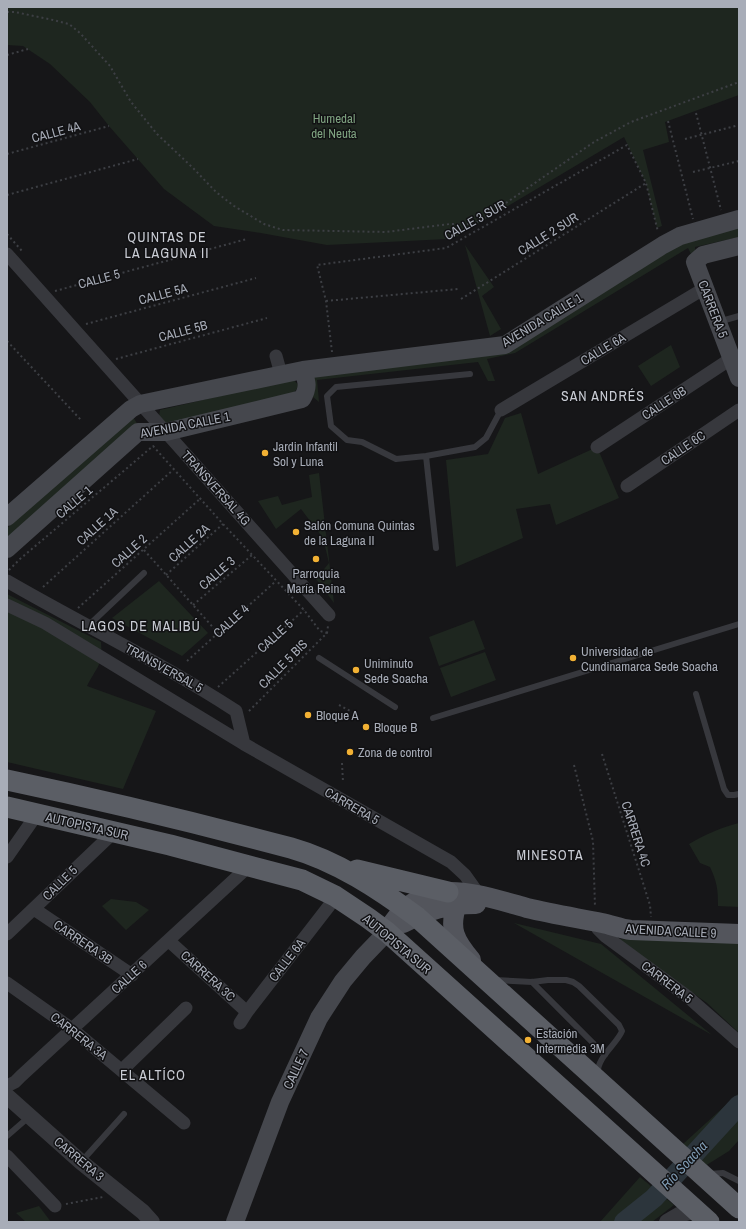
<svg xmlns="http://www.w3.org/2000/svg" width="746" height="1229" viewBox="0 0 746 1229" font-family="'Archivo Narrow',sans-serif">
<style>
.green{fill:#1e261f}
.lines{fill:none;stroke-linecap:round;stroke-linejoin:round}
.river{stroke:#2c353c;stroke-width:20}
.path{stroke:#3d3f44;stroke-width:2;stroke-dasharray:2 3;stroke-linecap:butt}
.service{stroke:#37383d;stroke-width:6}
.minor{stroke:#37383d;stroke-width:13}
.tertiary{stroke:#37383d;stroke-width:16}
.secondary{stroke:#45474d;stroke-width:18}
.primary{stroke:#53555c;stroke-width:20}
.trunk{stroke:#5b5e65;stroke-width:21}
.poi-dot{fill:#f2b134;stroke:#111113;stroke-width:1.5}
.labels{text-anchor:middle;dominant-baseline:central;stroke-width:3;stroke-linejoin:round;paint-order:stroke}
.park-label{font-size:13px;fill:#7fa381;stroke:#111113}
.street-label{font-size:13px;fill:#a8adb8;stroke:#111113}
.poi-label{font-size:13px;fill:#a8adb8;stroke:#111113;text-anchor:start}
.neighbourhood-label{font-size:14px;letter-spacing:1px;fill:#c9ccd4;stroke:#111113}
.water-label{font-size:14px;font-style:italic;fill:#7f9bb3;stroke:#111113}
</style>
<rect width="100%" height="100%" fill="#161618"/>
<path class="green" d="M7,7H739V95L665,122L669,142L643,150L662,226L657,228L646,183L624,137L456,237L447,239L327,245L261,233L214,226L164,189L109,126L90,102L50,64L23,46L7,45Z
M739,225V237L695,247L696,259L694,260L688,248L515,353L487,359L495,381H488L478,362L317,380L319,402L313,397L312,375L509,348L677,242Z
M465,245L494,287L482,296L501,329L490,336Z
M671,345L680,367L651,386L638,366Z
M293,379L299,386L293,394L165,424L159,417L160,410Z
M521,413L538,474L597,447L619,498L556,525L550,504L516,509L523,538L456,567L446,460L488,454L505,418Z
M133,417L138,425L7,540V528Z
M319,473L334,603L316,579L329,563L323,538L301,509L276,529L258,501L278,496L282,505L312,497L309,475Z
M159,581L208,633L182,656L112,618Z
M7,594L101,642C103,666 97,666 87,686L156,711L123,789L7,762Z
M474,620L485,649L439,666L429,637Z
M485,652L496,680L451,697L440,668Z
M739,823V907L718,906C718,889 717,882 710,867L700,863L689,844C704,835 722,827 739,823Z
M111,899L136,902L149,910L126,930L102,906Z
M514,923L601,944L712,1035Z
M617,939L739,943V1033L707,1003Z
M739,1093V1140L729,1151L705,1166L683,1144Z
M640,1177L674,1205L652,1222H600Z
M39,1206L51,1222H26L16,1213Z"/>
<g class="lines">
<path class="river" d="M624,1222L654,1198L739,1105"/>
<path class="path" d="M7,12H15L53,20L69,24L80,33L110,66L131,102L157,134L193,168L216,192L234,206L264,224L283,230L386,232L450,224H469L480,221L594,142L631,122L739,82
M7,55L28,49
M696,113L721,210
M668,121L693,219
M685,139L739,125
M7,154L109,126
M693,172L739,161
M7,195L138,159
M7,234L22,251
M55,291L247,239
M461,299L646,183
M326,301L458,289
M86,324L256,278
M7,341L81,420
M332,352L326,301L317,265L446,248L627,145L646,183L658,232
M116,359L267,318
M144,550L218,633
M9,570L20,559L153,446L223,524L304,610L320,631L327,633
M166,575L223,524
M43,587L174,469
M193,605L252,555
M78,608L201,498
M187,661L276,581
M218,687L304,610
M339,705L352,712
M249,711L327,633L328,626
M602,754L650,905L651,917
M342,763L343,782
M574,765L593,841L595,907
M66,1204L103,1197"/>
<path class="service" d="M718,322L739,316
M470,374L336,387L327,396L331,426L347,440L362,442L396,459L426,456L475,447L486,438L501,410
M426,456L436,548
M88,626L144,573
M319,658L395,707
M696,694L724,789L728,795H734L739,794
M433,718L739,624
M495,980L532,982L548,980H566L573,982L579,986L619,1025L622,1031C617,1044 596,1058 598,1074
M532,982L605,1055
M7,1136L30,1116
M81,1162L124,1114
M709,1174L723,1173L739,1181"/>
<path class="minor" d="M7,254L329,615
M276,356L281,374
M501,410L705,288
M597,447L732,358
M627,486L739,410
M7,581C83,625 162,663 236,711L244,744L451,862L465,875L480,896
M7,605L45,623L244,744
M7,857L37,814
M34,909L132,975
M596,922L598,929L605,936L688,997L739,1042
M7,934L114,832
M169,941L247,1012
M7,983L72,1029L184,1123
M240,1023L247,1012L329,906L335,896
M122,1070L186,1008
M7,1086L15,1082L21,1076L249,866
M7,1156L55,1206"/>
<path class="tertiary" d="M7,1096L81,1162L143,1212L152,1222
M667,1222L679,1215L695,1210"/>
<path class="secondary" d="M739,246L703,255L695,262L739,378
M7,517L131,409L140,404L303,370L505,345L663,245L680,236L739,219
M7,549L138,432H166L302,399C309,387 307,382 303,370
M235,1222L280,1102L319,1018L343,981L363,957L387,932"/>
<path class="primary" d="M457,904C448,929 455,941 471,960
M403,923C429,910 446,904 476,904
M387,932C398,912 415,897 438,893C464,888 502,901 527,908C552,914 577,918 602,923C612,925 621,929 631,930L739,934"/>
<path class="trunk" d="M7,780C102,800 197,823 291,848C337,861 379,889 417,917L739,1208
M7,807L170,845L302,880L335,896L368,918L387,932L709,1222
M357,870L448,892"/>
</g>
<g class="poi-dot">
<circle cx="265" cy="453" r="4"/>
<circle cx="296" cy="532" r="4"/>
<circle cx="316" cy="559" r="4"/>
<circle cx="573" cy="658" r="4"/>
<circle cx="356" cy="670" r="4"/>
<circle cx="308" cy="715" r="4"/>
<circle cx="366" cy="727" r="4"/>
<circle cx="350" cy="752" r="4"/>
<circle cx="528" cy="1040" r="4"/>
</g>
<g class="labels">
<g class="park-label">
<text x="334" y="118">Humedal<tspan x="334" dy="15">del Neuta</tspan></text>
</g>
<g class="street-label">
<text transform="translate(56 132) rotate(-15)">CALLE 4A</text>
<text transform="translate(475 220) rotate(-29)">CALLE 3 SUR</text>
<text transform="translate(548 234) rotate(-32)">CALLE 2 SUR</text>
<text transform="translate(99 279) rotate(-15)">CALLE 5</text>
<text transform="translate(163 294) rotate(-15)">CALLE 5A</text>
<text transform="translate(713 309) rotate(69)">CARRERA 5</text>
<text transform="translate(542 320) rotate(-31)">AVENIDA CALLE 1</text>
<text transform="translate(183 331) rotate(-15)">CALLE 5B</text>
<text transform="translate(603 349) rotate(-31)">CALLE 6A</text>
<text transform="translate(664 403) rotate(-33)">CALLE 6B</text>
<text transform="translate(185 425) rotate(-11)">AVENIDA CALLE 1</text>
<text transform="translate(683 448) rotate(-34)">CALLE 6C</text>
<text transform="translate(216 488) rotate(48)">TRANSVERSAL 4G</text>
<text transform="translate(74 502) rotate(-40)">CALLE 1</text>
<text transform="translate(97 526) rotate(-42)">CALLE 1A</text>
<text transform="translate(189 543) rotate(-42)">CALLE 2A</text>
<text transform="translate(129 551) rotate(-42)">CALLE 2</text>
<text transform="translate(217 573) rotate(-41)">CALLE 3</text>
<text transform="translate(231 621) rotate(-42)">CALLE 4</text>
<text transform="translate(275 636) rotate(-42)">CALLE 5</text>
<text transform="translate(283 664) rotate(-45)">CALLE 5 BIS</text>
<text transform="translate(164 668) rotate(29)">TRANSVERSAL 5</text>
<text transform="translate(352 806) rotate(30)">CARRERA 5</text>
<text transform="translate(87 826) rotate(13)">AUTOPISTA SUR</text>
<text transform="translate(636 834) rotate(72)">CARRERA 4C</text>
<text transform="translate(60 883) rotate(-45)">CALLE 5</text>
<text transform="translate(671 931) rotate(3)">AVENIDA CALLE 9</text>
<text transform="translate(83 942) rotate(34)">CARRERA 3B</text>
<text transform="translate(397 944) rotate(40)">AUTOPISTA SUR</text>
<text transform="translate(287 960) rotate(-52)">CALLE 6A</text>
<text transform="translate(208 976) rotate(42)">CARRERA 3C</text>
<text transform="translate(129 977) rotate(-42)">CALLE 6</text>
<text transform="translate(667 982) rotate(37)">CARRERA 5</text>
<text transform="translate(79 1036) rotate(38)">CARRERA 3A</text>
<text transform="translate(296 1069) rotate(-65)">CALLE 7</text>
<text transform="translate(79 1159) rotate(40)">CARRERA 3</text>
</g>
<g class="poi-label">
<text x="273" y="446">Jardin Infantil<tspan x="273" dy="15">Sol y Luna</tspan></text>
<text x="304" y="525">Salón Comuna Quintas<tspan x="304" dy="15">de la Laguna II</tspan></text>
<text x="316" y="573" text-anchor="middle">Parroquia<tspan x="316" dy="15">María Reina</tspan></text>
<text x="581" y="651">Universidad de<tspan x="581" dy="15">Cundinamarca Sede Soacha</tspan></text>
<text x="364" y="663">Uniminuto<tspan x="364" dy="15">Sede Soacha</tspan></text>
<text x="316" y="715">Bloque A</text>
<text x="374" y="727">Bloque B</text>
<text x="358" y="752">Zona de control</text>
<text x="536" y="1033">Estación<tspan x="536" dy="15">Intermedia 3M</tspan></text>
</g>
<g class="neighbourhood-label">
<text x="167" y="237">QUINTAS DE<tspan x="167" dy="16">LA LAGUNA II</tspan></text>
<text x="603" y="396">SAN ANDRÉS</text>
<text x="141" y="626">LAGOS DE MALIBÚ</text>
<text x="550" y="855">MINESOTA</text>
<text x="153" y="1075">EL ALTÍCO</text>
</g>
<g class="water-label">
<text transform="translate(684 1165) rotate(-47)">Río Soacha</text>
</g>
</g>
<rect width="746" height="1229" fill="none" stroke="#a8adb8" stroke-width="16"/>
</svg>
